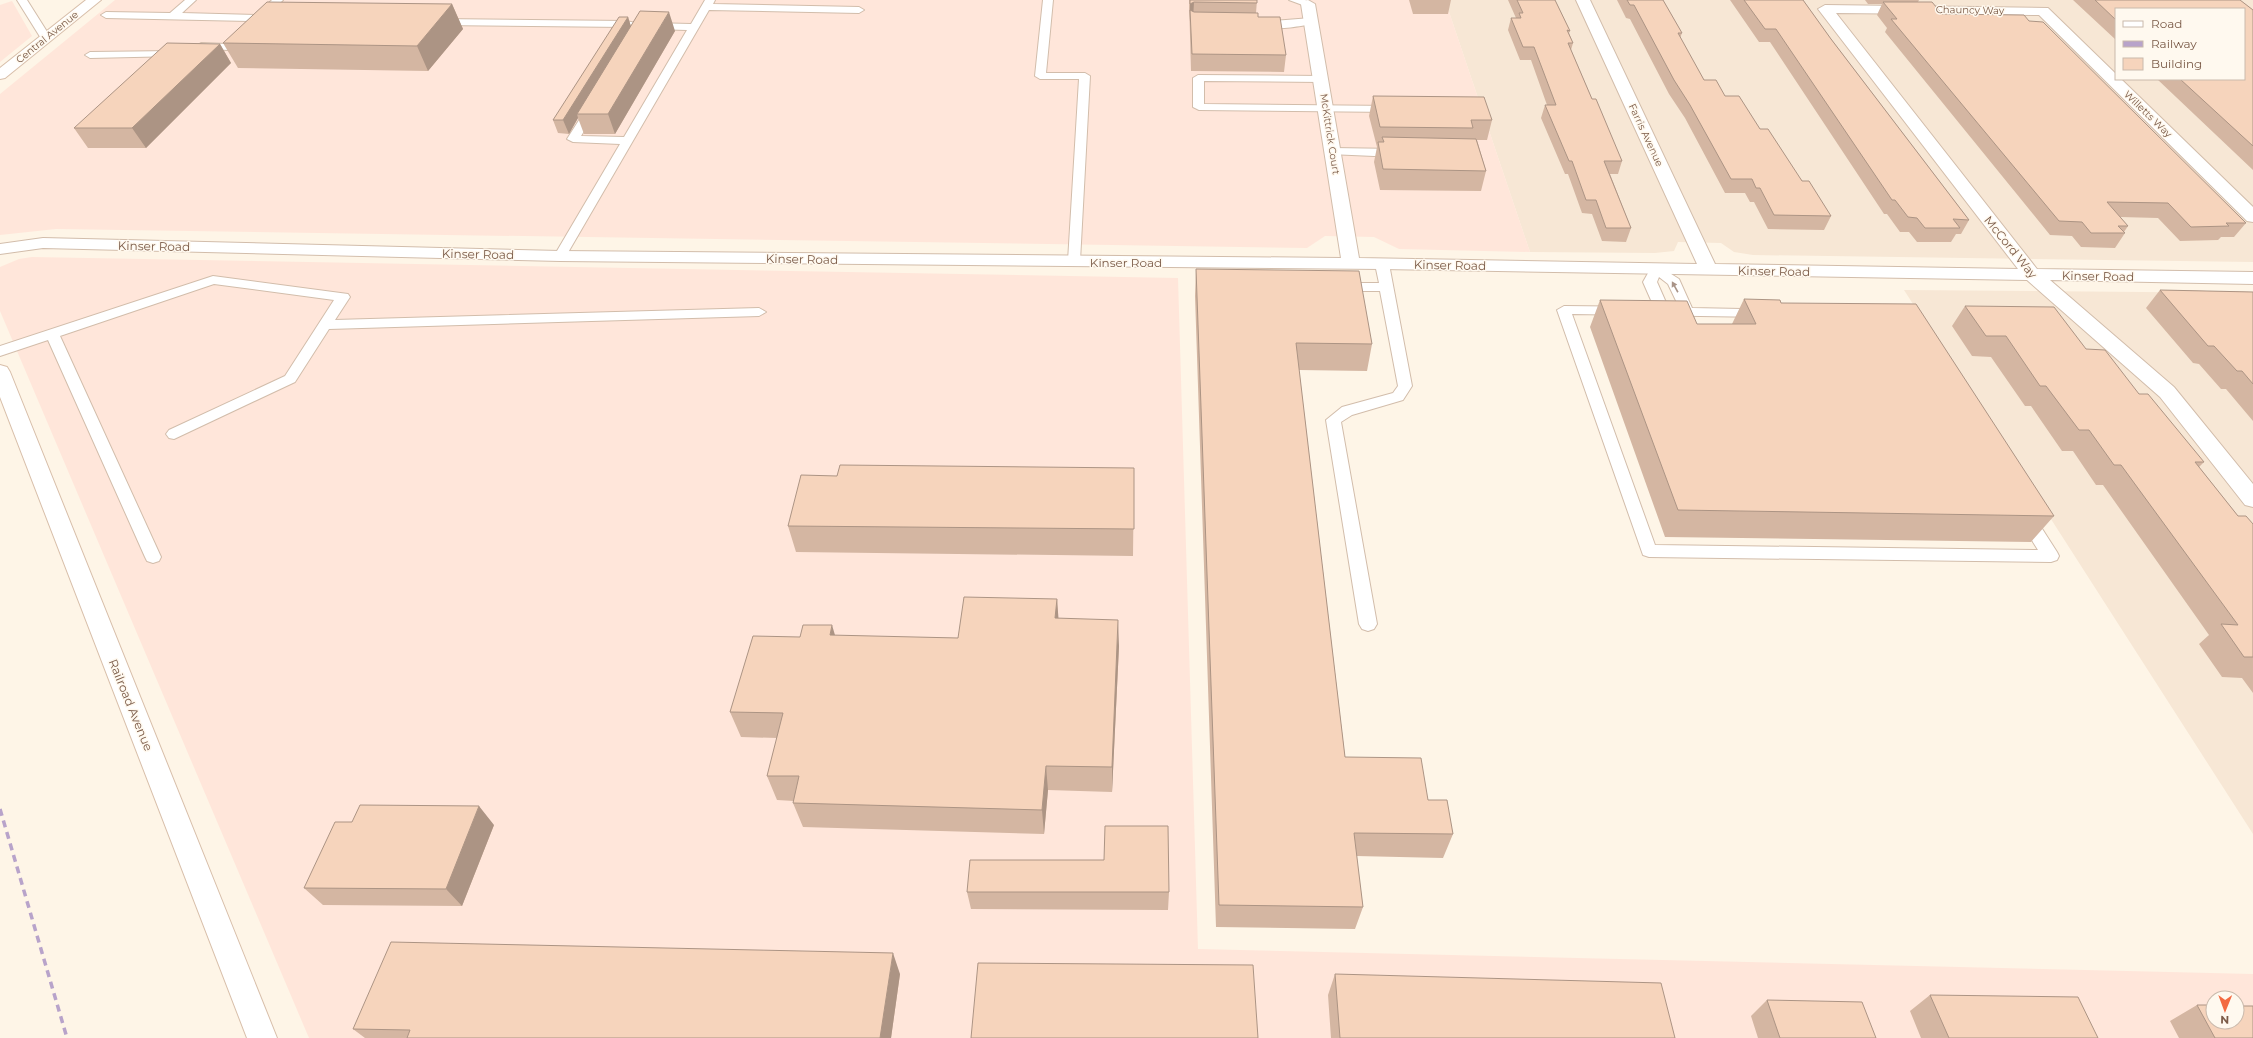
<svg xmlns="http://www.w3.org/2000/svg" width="2253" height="1038" viewBox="0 0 2253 1038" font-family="Montserrat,sans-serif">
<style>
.residential{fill:#f7e7d5;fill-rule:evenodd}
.commercial{fill:#ffe6da;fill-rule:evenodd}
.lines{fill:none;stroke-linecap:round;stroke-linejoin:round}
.lane-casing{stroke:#d2bdab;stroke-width:2}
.street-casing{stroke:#d2bdab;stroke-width:2}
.secondary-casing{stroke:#d8bfaa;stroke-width:2}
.lane{fill:#fff;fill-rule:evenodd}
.street{fill:#fff;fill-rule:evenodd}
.secondary{fill:#fff;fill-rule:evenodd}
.rail{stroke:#b8a3ca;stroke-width:3.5;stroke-dasharray:7 5;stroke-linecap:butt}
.wall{fill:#d4b6a2}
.shaded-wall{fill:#ac9484}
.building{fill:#f6d4bc;stroke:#ac9484}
.oneway{fill:#a99488}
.labels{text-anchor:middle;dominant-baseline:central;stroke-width:3;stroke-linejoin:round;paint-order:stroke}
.far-street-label{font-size:10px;fill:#7b5b48;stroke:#fff9ef}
.street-label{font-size:12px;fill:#7b5b48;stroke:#fff9ef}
</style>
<rect width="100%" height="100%" fill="#fef5e7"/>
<path class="residential" d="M1445,0H2253V262L1753,255L1734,252L1721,243L1678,242L1674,251L1655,253L1530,252ZM2116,9H2244V79H2116Z
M1904,290L2253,293V834Z"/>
<path class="commercial" d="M115,0H1445L1530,252L1399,249L1374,237L1325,236L1307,248L56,229L0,235V94Z
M12,1L32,36L0,62V5Z
M32,257L1178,278L1198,949L2253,974V1038H309L0,311V267L19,259ZM2213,998H2237V1022H2213Z"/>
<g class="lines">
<defs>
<path id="lane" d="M17,0H27L51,38L50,40H42Z
M185,0H196L182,13L256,15L272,0H283L234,49L230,50L201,49L196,46L201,43L227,44L250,21L106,18L101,15L106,12L170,13Z
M705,0H715L713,4L859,7L864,10L859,13L709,10L566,256L565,259H555L554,256L620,144L573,142L567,139L588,106L592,105L598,108L581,136L624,137L687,30L651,29L646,27L642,29L626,27L438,25L433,22L438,19L626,21L646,25L651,23L691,24Z
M1043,0H1053L1046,73H1085L1090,76L1080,261L1074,265L1068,261L1079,79H1040L1035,76Z
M1289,0H1305L1313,4L1308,7Z
M1311,18L1316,21L1315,23C1304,26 1263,33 1256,25L1261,22Z
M174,51L178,52V56L90,58L85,55L90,52Z
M1198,75L1321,76L1326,79L1321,82L1204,81V104L1392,106L1398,109L1392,112L1199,110L1193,107V78Z
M1333,148L1397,149L1403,153L1397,157L1329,154L1327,152Z
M1382,260L1389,264L1412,386L1403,400L1352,415L1341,422L1377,624L1374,629L1368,631L1362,629L1359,624L1326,420L1342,407L1393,393L1398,386L1380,291H1340L1333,287L1340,283H1379L1375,264Z
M1657,265L1679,279L1692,308L1903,312L2057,552L2059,556L2057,560L2051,562L1649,557L1643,555L1557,310L1564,306L1654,307L1643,282L1652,266ZM1659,277L1668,284L1679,307H1668L1657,282ZM1572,314L1894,319L2038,550L1655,545Z
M213,276L348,294L350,297L335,320L759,308L766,312L759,316L329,329L295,382L174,439L169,438L166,434L169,430L285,376L334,300L214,284L60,336L161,557L159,561L153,563L147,561L145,557L48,340L0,356V346Z"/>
<path id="street" d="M1308,0L1315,4L1359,258L1697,264L1576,0H1590L1715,264L2018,269L1818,9L1825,5L2048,8L2116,74V79H2121L2253,207V222L2247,221L2039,15L1836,13L2037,269L2253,272V284L2050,280L2174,387L2253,484V507L2245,505L2160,397L2027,280L1382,269L560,261L43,248L0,254V244L43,238L560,251L1341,258L1301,4L1303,1Z"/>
<path id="secondary" d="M86,0H101L5,78L0,79V68Z
M0,365L7,367L10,372L277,1038H247L0,397Z"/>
</defs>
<use href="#lane" class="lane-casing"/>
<use href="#street" class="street-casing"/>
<use href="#secondary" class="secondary-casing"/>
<use href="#lane" class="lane"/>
<use href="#street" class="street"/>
<use href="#secondary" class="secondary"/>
<path class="rail" d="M0,809L67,1038"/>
</g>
<path class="wall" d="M1189,0H1257L1256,13L1258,17L1286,55L1284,72L1191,71Z
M1409,0H1451L1448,14H1413Z
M1508,0H1555L1570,31L1569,33L1573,43L1571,50L1592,99L1622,161L1618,174H1610L1631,228L1626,242L1602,241L1592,214L1582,213L1568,174H1565L1541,118L1545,105H1547L1531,60H1520L1508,30L1511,18H1516Z
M1617,0H1663L1682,33L1680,38L1704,80L1725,96L1760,129L1831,216L1824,230L1768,229L1754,202H1750L1745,193H1725L1685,118L1669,94L1630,19L1626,18Z
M1730,0H1803L1831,39L1969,220L1961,234H1956L1951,242H1917L1909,232H1900L1887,214H1884L1770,42H1759Z
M1865,0H1919L1918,2L1942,14L2029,21L2246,223L2234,237H2221L2218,240L2180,241L2158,218L2120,217L2128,226L2124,232L2125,233L2115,248L2081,247L2072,236L2050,235L1885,32L1887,28L1877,15L1882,4H1868Z
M2073,0H2240L2253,10V170L2157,79H2244L2116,9V40Z
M452,4L463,29L428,71L238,68L223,43Z
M628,17L631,26L675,31L615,134H584L578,118L569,134L558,133L553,120Z
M220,44L231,63L146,148H88L74,128Z
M1373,96L1492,120L1487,140H1477L1486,171L1481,191L1380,190L1374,162L1377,147L1369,116Z
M1196,269L1372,344L1367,371L1299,370L1345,757L1428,800L1453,834L1443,858L1356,856L1363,907L1355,929L1216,927L1195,296Z
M2160,290L2253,292V421L2226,389H2221L2199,364L2193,363L2146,308Z
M1744,299L1781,303L2054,516L2031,542L1665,537L1590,327L1600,300L1697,324H1732Z
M1965,306L2086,349L2139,394L2204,462L2199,467L2238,516L2253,524V693L2242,678L2222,677L2199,644L2209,635L2103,485H2096L2073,451H2062L2031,406H2025L1991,357L1972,356L1952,326Z
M1134,468L1133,556L796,552L788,526Z
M1057,599L1058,618L1119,646L1112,792L1048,790L1044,834L803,827L793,803L794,801L777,800L767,776L777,738L741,737L730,712L800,637L835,636L958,638Z
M494,825L462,906L323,905L304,888Z
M967,892H1169L1168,910L971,909Z
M900,974L891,1038H365L353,1029Z
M1335,974L1675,1038H1331L1328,995Z
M1930,995L2098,1038H1921L1910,1011Z
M1767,1000L1876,1038H1758L1751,1016Z
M2197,1005L2253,1038H2179L2170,1021Z"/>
<path class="shaded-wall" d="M1194,2L1193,20L1190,10L1189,22L1190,4Z
M452,4L463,29L428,71L417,46Z
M669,12L675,31L615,134L608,114Z
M628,17L632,30L577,114L578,118L569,134L563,120Z
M220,44L231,63L146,148L132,128Z
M1057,599L1059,625L1055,618Z
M1118,620L1119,646L1112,792V767Z
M832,625L840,652L830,635Z
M1046,766L1048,790L1044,834L1042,810Z
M479,806L494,825L462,906L446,889Z
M893,953L900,974L891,1038H880Z"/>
<path class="building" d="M1190,0H1257V3L1194,2L1190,4Z
M1517,0H1555L1570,31L1567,30L1573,43H1568L1592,99H1596L1622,161H1604L1631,228H1606L1596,200H1586L1572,161H1569L1545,105H1556L1534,47H1523L1511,18H1521L1519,13H1523Z
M1627,0H1663L1682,33H1678L1704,80H1716L1725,96H1739L1760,129H1768L1802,181H1809L1831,216L1774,215L1760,188H1756L1752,179H1731L1690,105L1674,80L1634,5H1630Z
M1744,0H1803L1831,39L1969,220L1953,219L1960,228H1925L1917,218L1908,217L1895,200H1892L1776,29H1765Z
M2095,0H2240L2253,10V146L2180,79H2244V9H2116V20Z
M267,2L452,4L417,46L223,43Z
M1883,2H1932L1942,14L2024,15L2029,21L2043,22L2246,223H2226L2229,226L2191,227L2168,203L2107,202L2128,226H2118L2125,233H2091L2082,222L2059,221L1891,19H1897Z
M1190,10L1194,12L1258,13V17H1280L1286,55L1192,54Z
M640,11L669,12L608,114H577Z
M619,17H628L563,120H553Z
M167,43L220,44L132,128H74Z
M1373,96L1484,97L1492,120H1471L1473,128L1380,127Z
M1382,137L1476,139L1486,171L1383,169L1378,142H1384Z
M1196,269L1359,271L1372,344L1296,343L1345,757L1421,758L1428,800H1447L1453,834L1354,833L1363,907L1219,905Z
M2160,290L2253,292V384L2242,371H2237L2214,346H2208Z
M1744,299L1780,300L1781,303L1916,304L2054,516L1678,510L1600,300L1687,301L1697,324H1756Z
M1965,306L2054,307L2086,349L2105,350L2139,394H2148L2204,462H2195L2238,516H2246L2253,524V657H2244L2221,624L2238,625L2121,465H2114L2089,430H2079L2046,386H2040L2006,336H1986Z
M840,465L1134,468V529L788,526L801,475L837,476Z
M964,597L1057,599L1055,618L1118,620L1112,767L1046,766L1042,810L793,803L799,776H767L783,713L730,712L753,636L800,637L803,625H832L830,635L958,638Z
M360,805L479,806L446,889L304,888L335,822H352Z
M1105,826H1168L1169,892H967L970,860H1104Z
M391,942L893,953L880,1038H407L410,1030L353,1029Z
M978,963L1253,965L1258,1038H971Z
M1335,974L1661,983L1675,1038H1340Z
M1930,995L2078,997L2098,1038H1949Z
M1767,1000L1862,1002L1876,1038H1780Z
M2197,1005H2213V1022H2237V1006H2253V1038H2215Z"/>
<defs><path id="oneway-solid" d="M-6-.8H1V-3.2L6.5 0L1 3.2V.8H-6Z"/></defs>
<use class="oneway" href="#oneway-solid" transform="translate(1675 287) rotate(-119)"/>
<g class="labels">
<g class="far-street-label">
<text transform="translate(1970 10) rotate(1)">Chauncy Way</text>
<text transform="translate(47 37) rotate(-39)">Central Avenue</text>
<text transform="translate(2148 114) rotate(44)">Willetts Way</text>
<text transform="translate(1330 134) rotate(81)">McKittrick Court</text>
<text transform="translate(1646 135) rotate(65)">Farris Avenue</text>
</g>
<g class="street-label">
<text transform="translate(154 246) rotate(1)">Kinser Road</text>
<text transform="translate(2011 247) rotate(51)">McCord Way</text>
<text transform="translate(478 254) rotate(1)">Kinser Road</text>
<text transform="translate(802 259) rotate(1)">Kinser Road</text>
<text x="1126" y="262">Kinser Road</text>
<text transform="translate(1450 265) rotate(1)">Kinser Road</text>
<text transform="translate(1774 271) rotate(1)">Kinser Road</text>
<text transform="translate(2098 276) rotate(1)">Kinser Road</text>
<text transform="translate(131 705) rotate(68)">Railroad Avenue</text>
</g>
</g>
<rect x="2115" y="8" width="130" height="72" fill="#fff9ef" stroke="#cabaac"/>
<rect x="2123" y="21" width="20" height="6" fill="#ffffff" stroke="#cabaac"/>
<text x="2151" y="28" font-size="12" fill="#7b5b48">Road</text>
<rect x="2123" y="41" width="20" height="6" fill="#b8a3ca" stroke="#cabaac"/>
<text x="2151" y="48" font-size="12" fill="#7b5b48">Railway</text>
<rect x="2123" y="58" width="20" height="12" fill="#f6d4bc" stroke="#cabaac"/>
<text x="2151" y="68" font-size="12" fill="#7b5b48">Building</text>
<g transform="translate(2225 1010) rotate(181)"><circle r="19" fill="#fff9ef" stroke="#cabaac"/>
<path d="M0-3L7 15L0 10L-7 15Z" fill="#f36a41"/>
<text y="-6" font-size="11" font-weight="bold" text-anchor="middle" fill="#7b5b48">N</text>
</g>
</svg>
